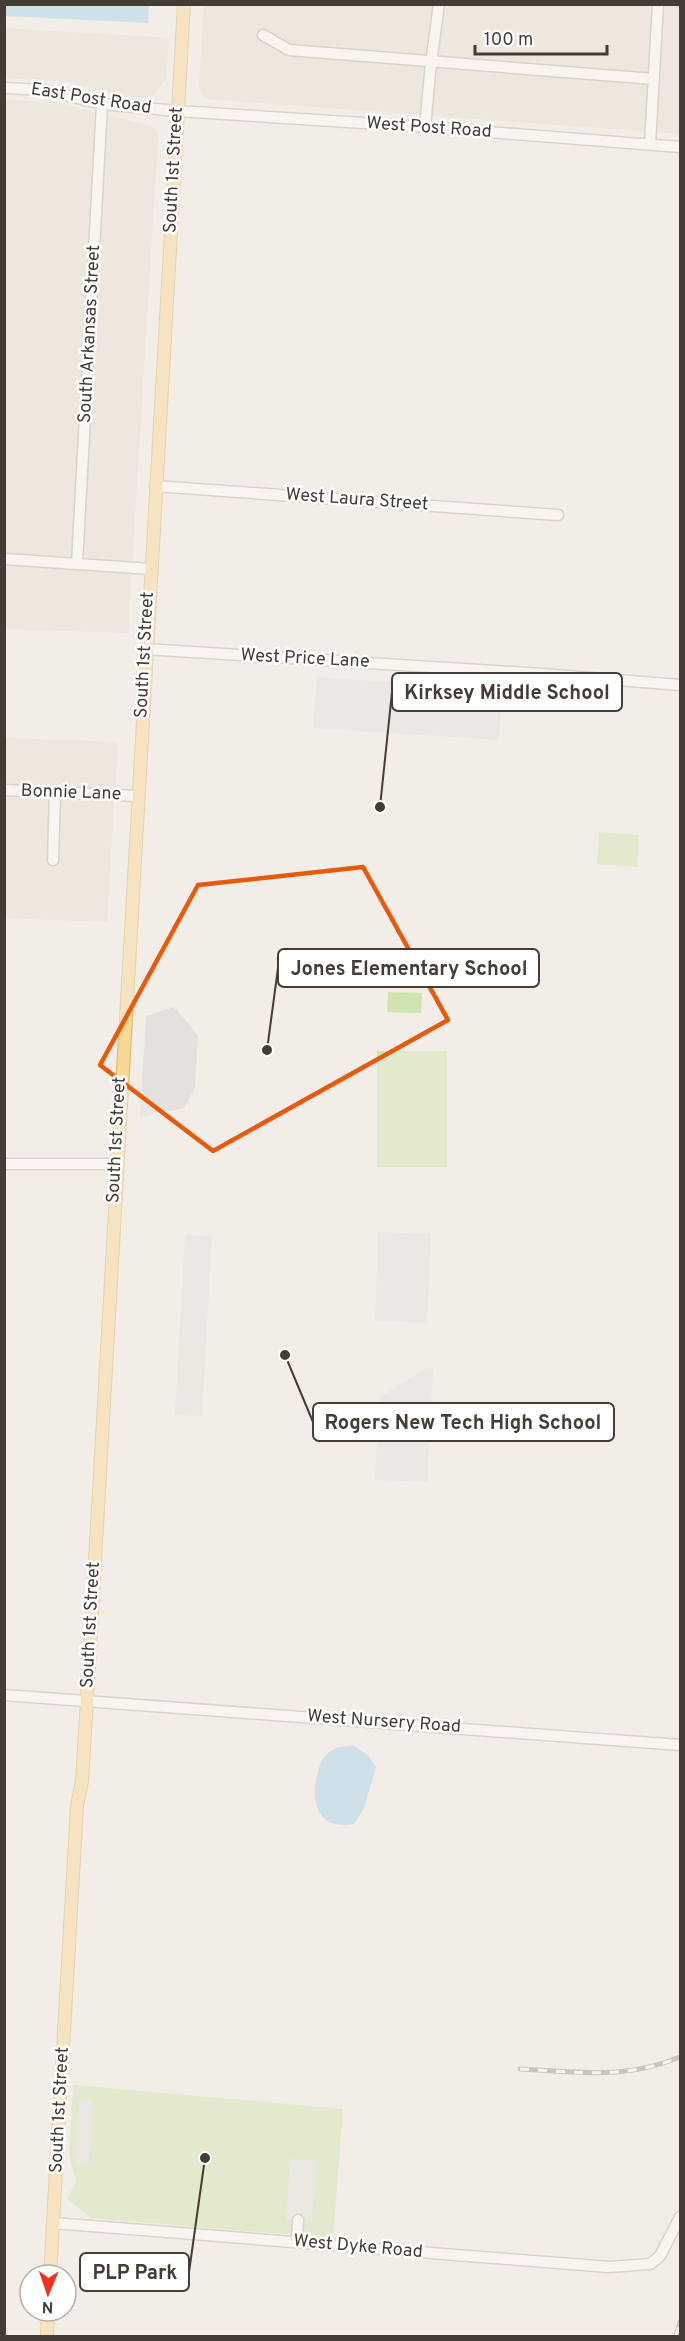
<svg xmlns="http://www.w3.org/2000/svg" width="685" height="2341" viewBox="0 0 685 2341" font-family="Overpass,sans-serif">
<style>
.residential{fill:#e6dfd4}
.green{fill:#d0e4b0}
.parking{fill:#e3e0de}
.water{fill:#a4d3ec}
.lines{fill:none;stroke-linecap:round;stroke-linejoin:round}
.minor-casing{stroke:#bdb4a9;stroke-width:13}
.major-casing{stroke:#ddb368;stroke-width:14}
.minor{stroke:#fff;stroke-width:10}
.major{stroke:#f9d797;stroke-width:12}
.rail-casing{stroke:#959595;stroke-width:5}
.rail{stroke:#fff;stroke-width:3;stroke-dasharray:9;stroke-linecap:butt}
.marked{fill:none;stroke:#e8590c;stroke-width:4.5;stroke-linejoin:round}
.labels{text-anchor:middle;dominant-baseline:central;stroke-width:5;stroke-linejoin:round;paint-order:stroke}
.street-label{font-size:18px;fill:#443d35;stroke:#fff}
.leader{fill:none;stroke:#443d35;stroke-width:2}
.callout-dot{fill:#443d35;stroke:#fff;stroke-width:2}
.callout{fill:#fff;stroke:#443d35;stroke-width:2}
.callout-label{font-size:20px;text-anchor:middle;font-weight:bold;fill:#443d35}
</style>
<rect width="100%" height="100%" fill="#f2ede6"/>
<path class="residential" d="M204,5H680V134L207,99L201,94L199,86Z
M5,28L169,38L166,79L154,95L147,98L122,96L68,82L5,78Z
M5,100L53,102L151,126L157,131L158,137L128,633L5,629Z
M5,738L118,742L107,922L5,918Z"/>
<path class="green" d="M599,832L639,835L637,867L597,864Z
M388,992L422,993L421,1013L387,1012Z
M377,1051H447V1167H377Z
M73,2085L343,2109L333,2238L91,2218L67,2199L76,2182L69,2153Z"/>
<path class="parking" d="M317,677L502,690L499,740L313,728Z
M174,1007L198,1035L195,1088L184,1108L140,1117L146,1016Z
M378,1232L431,1234L427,1323L375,1321Z
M185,1235L212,1236L202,1416L175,1415Z
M426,1368L433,1369L427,1482L375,1480L379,1398Z
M79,2100L92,2101L89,2164L76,2163Z
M290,2159L316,2160L312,2221L286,2220Z"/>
<path class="water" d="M5,4L149,5L148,23L5,16Z
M353,1745L368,1755L376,1767L364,1808L354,1824C321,1830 311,1807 316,1779C318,1772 320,1762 324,1757C331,1748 343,1746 353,1745Z"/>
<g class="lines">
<defs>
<path id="minor" d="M263,35L289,50L654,79
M4,88L44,90L102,104L177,111L425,127L680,147
M425,127L431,63L439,4
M650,144L658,4
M155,486L558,515
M4,559L151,569
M77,564L102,104
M145,649L543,674L680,685
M4,790L137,796
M53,860L55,793
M4,1164H116
M4,1695L680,1745
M53,2223L609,2267L650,2264L660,2256L680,2217
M297,2241L298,2220"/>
<path id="major" d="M50,2275L77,1806L82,1781L88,1683L184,4
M47,2336L48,2311"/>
</defs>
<use href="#minor" class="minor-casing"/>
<use href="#major" class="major-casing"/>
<use href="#minor" class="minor"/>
<use href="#major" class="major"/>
<defs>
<path id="rail" d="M520,2069C578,2072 625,2080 680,2057
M676,2336L680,2322"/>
</defs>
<use href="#rail" class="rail-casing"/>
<use href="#rail" class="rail"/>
</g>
<path d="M0 0H685V2341H0ZM363,867L448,1020L213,1151L100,1065L198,885Z" fill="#f2ede6" fill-opacity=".55" fill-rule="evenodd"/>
<path class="marked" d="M363,867L448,1020L213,1151L100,1065L198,885Z"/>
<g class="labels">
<g class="street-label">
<text transform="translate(91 99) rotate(9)">East Post Road</text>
<text transform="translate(429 128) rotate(4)">West Post Road</text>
<text transform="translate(174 170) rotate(-87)">South 1st Street</text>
<text transform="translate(90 334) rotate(-87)">South Arkansas Street</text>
<text transform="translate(357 500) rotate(4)">West Laura Street</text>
<text transform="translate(145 655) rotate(-87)">South 1st Street</text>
<text transform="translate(305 659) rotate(3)">West Price Lane</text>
<text transform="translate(71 793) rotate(2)">Bonnie Lane</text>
<text transform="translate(117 1140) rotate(-87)">South 1st Street</text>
<text transform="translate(91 1625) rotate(-87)">South 1st Street</text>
<text transform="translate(384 1722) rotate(4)">West Nursery Road</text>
<text transform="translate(60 2110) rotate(-87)">South 1st Street</text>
<text transform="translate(358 2247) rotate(5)">West Dyke Road</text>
</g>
</g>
<path class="leader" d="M380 807L392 692M267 1050L278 968M285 1355L313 1422M205 2158L189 2272"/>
<g class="callout-dot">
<circle cx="380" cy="807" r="6"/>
<circle cx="267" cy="1050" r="6"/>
<circle cx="285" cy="1355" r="6"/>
<circle cx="205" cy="2158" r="6"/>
</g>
<g class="callout">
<rect x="392" y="673" width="230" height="38" rx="6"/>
<rect x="278" y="949" width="261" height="38" rx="6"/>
<rect x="313" y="1403" width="301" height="38" rx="6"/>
<rect x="80" y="2253" width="109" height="38" rx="6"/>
</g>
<g class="callout-label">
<text x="507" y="699">Kirksey Middle School</text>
<text x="409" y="975">Jones Elementary School</text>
<text x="463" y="1429">Rogers New Tech High School</text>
<text x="135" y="2279">PLP Park</text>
</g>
<rect width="685" height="2341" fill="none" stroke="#443d35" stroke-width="12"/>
<g transform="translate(48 2293) rotate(182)"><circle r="28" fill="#ffffff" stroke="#b4b1ae" stroke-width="1.5"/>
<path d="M0-4.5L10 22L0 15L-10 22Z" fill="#ef311f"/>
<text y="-9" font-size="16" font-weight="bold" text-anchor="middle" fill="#443d35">N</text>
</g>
<path d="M475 45v9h132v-9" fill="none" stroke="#443d35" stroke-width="3"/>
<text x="484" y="45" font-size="18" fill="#443d35" stroke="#ffffff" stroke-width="4.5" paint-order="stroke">100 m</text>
</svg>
